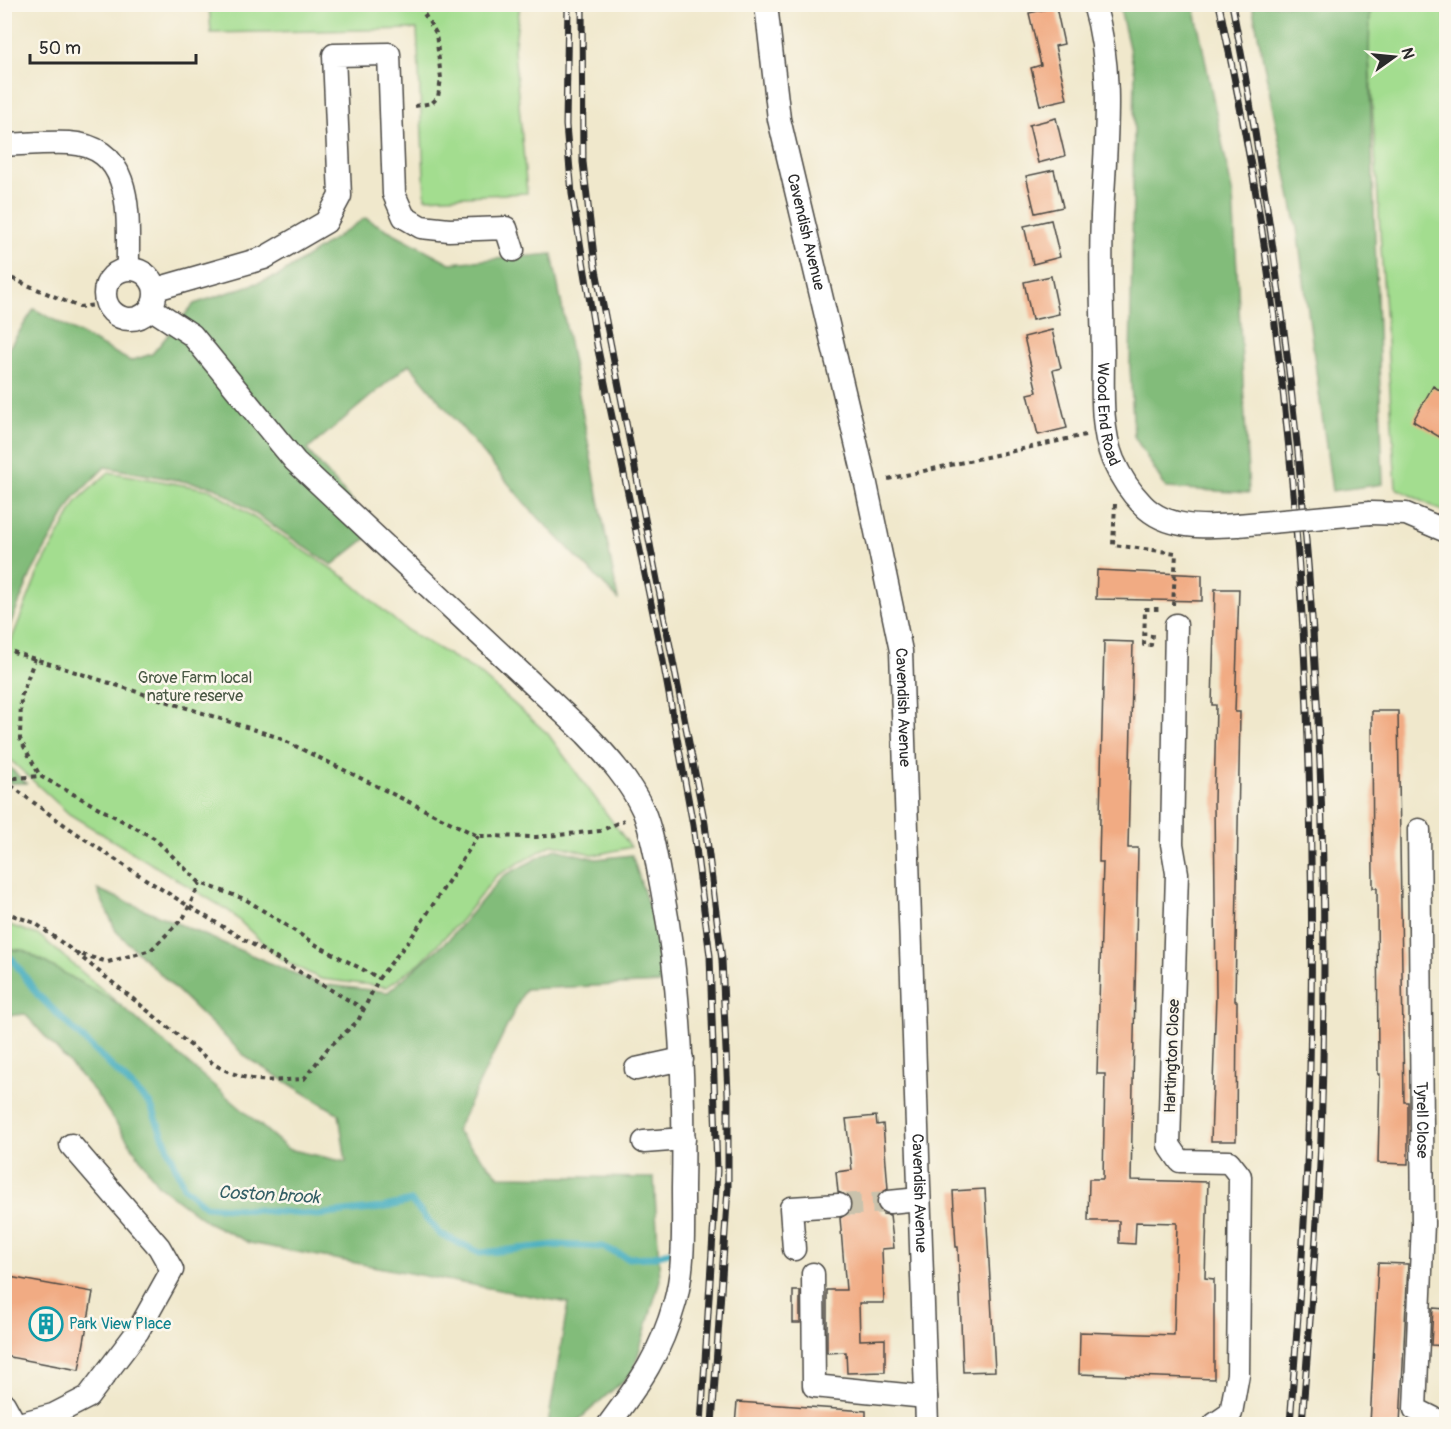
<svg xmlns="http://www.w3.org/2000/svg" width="1451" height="1429" viewBox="0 0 1451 1429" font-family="Pangolin,sans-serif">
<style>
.green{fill:#a3dd8f;stroke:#67845d;stroke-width:1.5}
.forest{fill:#82bc7a;stroke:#567452;stroke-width:1.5}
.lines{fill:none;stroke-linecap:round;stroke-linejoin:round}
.stream{stroke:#3fabbd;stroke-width:7}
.building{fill:#f1ab83}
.minor-tunnel{stroke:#c9c2ac;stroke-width:22;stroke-dasharray:22 11;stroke-linecap:butt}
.minor-casing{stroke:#494743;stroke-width:25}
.path{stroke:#494743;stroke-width:4;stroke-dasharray:4.5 4.5;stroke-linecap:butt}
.minor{stroke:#fff;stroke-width:22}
.rail-casing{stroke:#2b2b2b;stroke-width:7}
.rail{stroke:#fbf7ec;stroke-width:4.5;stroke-dasharray:14;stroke-linecap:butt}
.minor-bridge-casing{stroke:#494743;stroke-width:25;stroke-linecap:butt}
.minor-bridge{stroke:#fff;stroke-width:22}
.labels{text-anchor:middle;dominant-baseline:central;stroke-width:5;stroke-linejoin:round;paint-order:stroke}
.street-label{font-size:16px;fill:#2b2b2b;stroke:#fbf7ec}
.park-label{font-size:16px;fill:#495844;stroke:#fbf7ec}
.culture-label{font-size:16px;fill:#0d838f;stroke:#fbf7ec;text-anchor:start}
.water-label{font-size:18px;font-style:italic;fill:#335e65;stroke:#fbf7ec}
</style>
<rect width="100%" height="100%" fill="#fbf7ec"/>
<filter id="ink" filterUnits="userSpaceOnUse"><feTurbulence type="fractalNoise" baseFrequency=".0167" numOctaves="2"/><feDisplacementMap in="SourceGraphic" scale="12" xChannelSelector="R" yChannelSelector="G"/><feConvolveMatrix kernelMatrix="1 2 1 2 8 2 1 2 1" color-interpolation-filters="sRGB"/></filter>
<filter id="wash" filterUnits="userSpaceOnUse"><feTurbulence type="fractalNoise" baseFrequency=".008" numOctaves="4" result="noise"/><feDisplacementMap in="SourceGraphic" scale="24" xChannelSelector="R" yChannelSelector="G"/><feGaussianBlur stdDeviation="1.35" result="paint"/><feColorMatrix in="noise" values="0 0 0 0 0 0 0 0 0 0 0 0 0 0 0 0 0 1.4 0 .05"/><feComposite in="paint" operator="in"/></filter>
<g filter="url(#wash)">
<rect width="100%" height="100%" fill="#f0e8cc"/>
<path class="green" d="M209,5H520L514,50L527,193L425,198L417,29L211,33Z
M1370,5H1446V513L1396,488L1369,54Z
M109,472L212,490L346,578L405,629L478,672L548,734L631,847L595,855L553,844L496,876L461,920L421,962L387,987L321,979L280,959L229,911L69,814L5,755V657L37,575L77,501Z
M4,923L40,936L119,1004L23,950H5Z"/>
<path class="forest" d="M1119,5H1194L1233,196L1249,493L1166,488L1134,436L1130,367L1135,73Z
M1252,5H1370L1369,54L1383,484L1332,491L1297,228Z
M365,218L450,263L552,254L618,599L528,507L409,364L307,450L377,530L332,565L215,487L105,467L74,498L31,574L5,637V354L34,309L130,361L152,354L194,304L278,276Z
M4,763H5L26,783H5Z
M555,849L596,859L632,855L652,917L663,983L525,989L456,1131L499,1176L654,1178L660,1280L633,1372L574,1424H548L568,1303L250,1243L207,1222L158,1185L95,1092L25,1014L5,1016L4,950H23L119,1004L288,1149L346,1162L339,1114L247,1058L116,931L97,889L319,984L388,992L448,940L503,876Z"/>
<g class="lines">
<path class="stream" d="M4,961L12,959L38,995L150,1104L184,1187L205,1206L317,1215L381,1208L411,1201L440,1234L480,1253L556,1245L603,1247L628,1258L651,1257L670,1252"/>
</g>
<g id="blocks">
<path class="building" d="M1056,7L1064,44L1055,46L1067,99L1040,105L1031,68L1041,65L1029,13Z
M1056,118L1065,156L1038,163L1029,125Z
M1054,170L1063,207L1035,213L1026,176Z
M1051,220L1060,257L1033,264L1024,226Z
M1051,276L1059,314L1032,320L1024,282Z
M1052,330L1061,368L1053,370L1067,428L1038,435L1028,394L1037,392L1024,337Z
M1433,386L1446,394V441L1413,421Z
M1097,570L1202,575V601L1096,599Z
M1215,589H1239L1235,712H1240L1235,1001H1237L1236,1141H1211L1216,996L1214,803L1216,705H1212Z
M1104,641L1133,642L1128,848H1138L1131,1180L1208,1182L1205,1278L1214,1279V1379L1079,1374L1080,1332L1174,1335L1177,1223L1136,1222L1135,1244L1119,1243V1221H1088L1089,1179H1103L1105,1074H1097L1103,862H1099Z
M1372,711H1398L1404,1102H1408V1164L1378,1163L1380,1074H1378L1377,888H1373Z
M876,1116L877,1125L883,1124L888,1189L877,1196L876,1204L883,1214L890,1215L894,1248L882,1249L884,1303H859L860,1340L885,1339V1372L847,1373L846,1352L827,1353V1290H846L840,1218L851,1211L852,1205L850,1197L838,1192L836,1172L852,1170L846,1119Z
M985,1189L995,1371L963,1372L958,1247H956L953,1191Z
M1378,1263L1408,1264L1400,1425H1370Z
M4,1276L93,1292L79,1370L4,1356Z
M793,1291H800V1323H793Z
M1433,1308L1446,1309V1346L1431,1345Z
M737,1402L866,1411V1425H735Z"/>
</g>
</g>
<g filter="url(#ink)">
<use href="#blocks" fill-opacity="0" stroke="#494743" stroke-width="1.5"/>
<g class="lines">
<path class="minor-tunnel" d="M839,1205L889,1202"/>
<defs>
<g id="minor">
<path id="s1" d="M766,4L779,119L866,484L901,651L927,1424"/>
<path id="s2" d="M1094,4C1115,74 1105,145 1102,216C1100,261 1102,307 1103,352C1103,386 1100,428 1113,460C1120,476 1131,493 1143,505C1167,530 1207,527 1238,525"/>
<path d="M4,145C26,144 48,142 69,143C137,147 127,220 128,268"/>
<circle cx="130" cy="294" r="25"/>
<path d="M156,289L264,258L326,222L340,196L334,55L389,54L394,194L404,217L421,227L449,230L506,228L513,250"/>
<path d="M152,309L192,335L295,461L586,734C608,757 629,780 643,810C653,834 657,864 662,889C681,988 685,1088 683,1188C683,1225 685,1266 675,1302C660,1355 641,1381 609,1424"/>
<path d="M1370,513L1406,514L1446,531"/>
<path d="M1176,625L1172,844L1177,873L1169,1145L1180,1161L1229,1162L1240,1176L1238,1374L1231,1413L1215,1424"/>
<path id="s3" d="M1419,830L1423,1224L1415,1409L1445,1424"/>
<path d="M636,1069L682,1059"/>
<path d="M644,1142L684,1139"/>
<path d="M889,1202L919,1199"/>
<path d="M794,1249L791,1208L839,1205"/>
<path d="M813,1274L814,1386L926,1397"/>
<path d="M4,1404L15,1424"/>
<path d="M19,1424L53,1415L88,1397L138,1331L172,1270L159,1247L71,1145"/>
</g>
</defs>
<use href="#minor" class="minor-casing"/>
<path class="path" d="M415,106L432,103L438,97L441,79L436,33L418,4
M4,275L79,307L106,304
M4,306L9,307L4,308
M888,479L1085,435
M1115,504L1113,545L1176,553L1173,605
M1152,634L1151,645H1144L1145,609H1161
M4,649L277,737L478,836L536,837L600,831L624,820
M35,658L21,697L20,739L40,776L154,838L200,883L245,899L318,946L379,978L411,938L478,836
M5,779L40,776
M4,780C117,868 241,938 364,1009
M4,912L35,923L76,953L108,962L151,950L184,917L200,883
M76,953L215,1065C252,1084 264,1081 304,1079L328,1048L358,1021L379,978"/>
<use href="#minor" class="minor"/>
<defs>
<path id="rail" d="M568,4L566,125L572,194L597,345L662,656L693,825L710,956L717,1171L701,1424
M582,4L583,162L595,265L705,824L722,960L728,1095V1188L712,1424
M1219,4C1237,89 1254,173 1266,258C1308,549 1318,845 1308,1138C1305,1234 1297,1329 1290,1424
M1232,4C1304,378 1334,758 1321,1138C1318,1234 1309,1329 1302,1424"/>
</defs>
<use href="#rail" class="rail-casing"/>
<use href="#rail" class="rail"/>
<defs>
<path id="minor-bridge" d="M1238,525L1370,513"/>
</defs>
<use href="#minor-bridge" class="minor-bridge-casing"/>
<use href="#minor-bridge" class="minor-bridge"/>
</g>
</g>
<defs>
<symbol id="building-ring" viewBox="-11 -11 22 22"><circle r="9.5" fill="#fbf7ec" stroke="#0f9aa8" stroke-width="1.5"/><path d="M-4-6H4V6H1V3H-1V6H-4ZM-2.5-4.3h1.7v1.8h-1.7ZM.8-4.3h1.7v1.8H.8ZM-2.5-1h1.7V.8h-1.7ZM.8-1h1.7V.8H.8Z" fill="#0f9aa8"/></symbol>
</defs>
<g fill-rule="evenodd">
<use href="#building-ring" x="27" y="1305" width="38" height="38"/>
</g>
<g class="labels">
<g class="street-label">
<text stroke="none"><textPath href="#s1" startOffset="232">Cavendish Avenue</textPath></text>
<text stroke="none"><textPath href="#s2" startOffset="412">Wood End Road</textPath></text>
<text stroke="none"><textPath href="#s1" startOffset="718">Cavendish Avenue</textPath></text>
<text transform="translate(1172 1056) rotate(-88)">Hartington Close</text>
<text stroke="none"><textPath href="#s3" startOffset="290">Tyrell Close</textPath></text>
<text stroke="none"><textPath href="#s1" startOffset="1204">Cavendish Avenue</textPath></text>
</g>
<g class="park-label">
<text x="195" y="678">Grove Farm local<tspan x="195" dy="18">nature reserve</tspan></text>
</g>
<g class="culture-label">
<text x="69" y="1324">Park View Place</text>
</g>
<g class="water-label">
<text transform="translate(269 1195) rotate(3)">Coston brook</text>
</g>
</g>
<rect width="1451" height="1429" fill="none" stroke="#fbf7ec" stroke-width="24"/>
<g transform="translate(1394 57) rotate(75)" stroke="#fbf7ec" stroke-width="4.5" paint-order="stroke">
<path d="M0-4.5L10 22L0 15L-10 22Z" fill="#2b2b2b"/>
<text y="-9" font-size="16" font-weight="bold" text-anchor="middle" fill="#2b2b2b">N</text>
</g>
<path d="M30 54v9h166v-9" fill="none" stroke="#2b2b2b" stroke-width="3"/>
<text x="39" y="54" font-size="18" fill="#2b2b2b" stroke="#fbf7ec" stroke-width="4.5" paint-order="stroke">50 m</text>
</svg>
